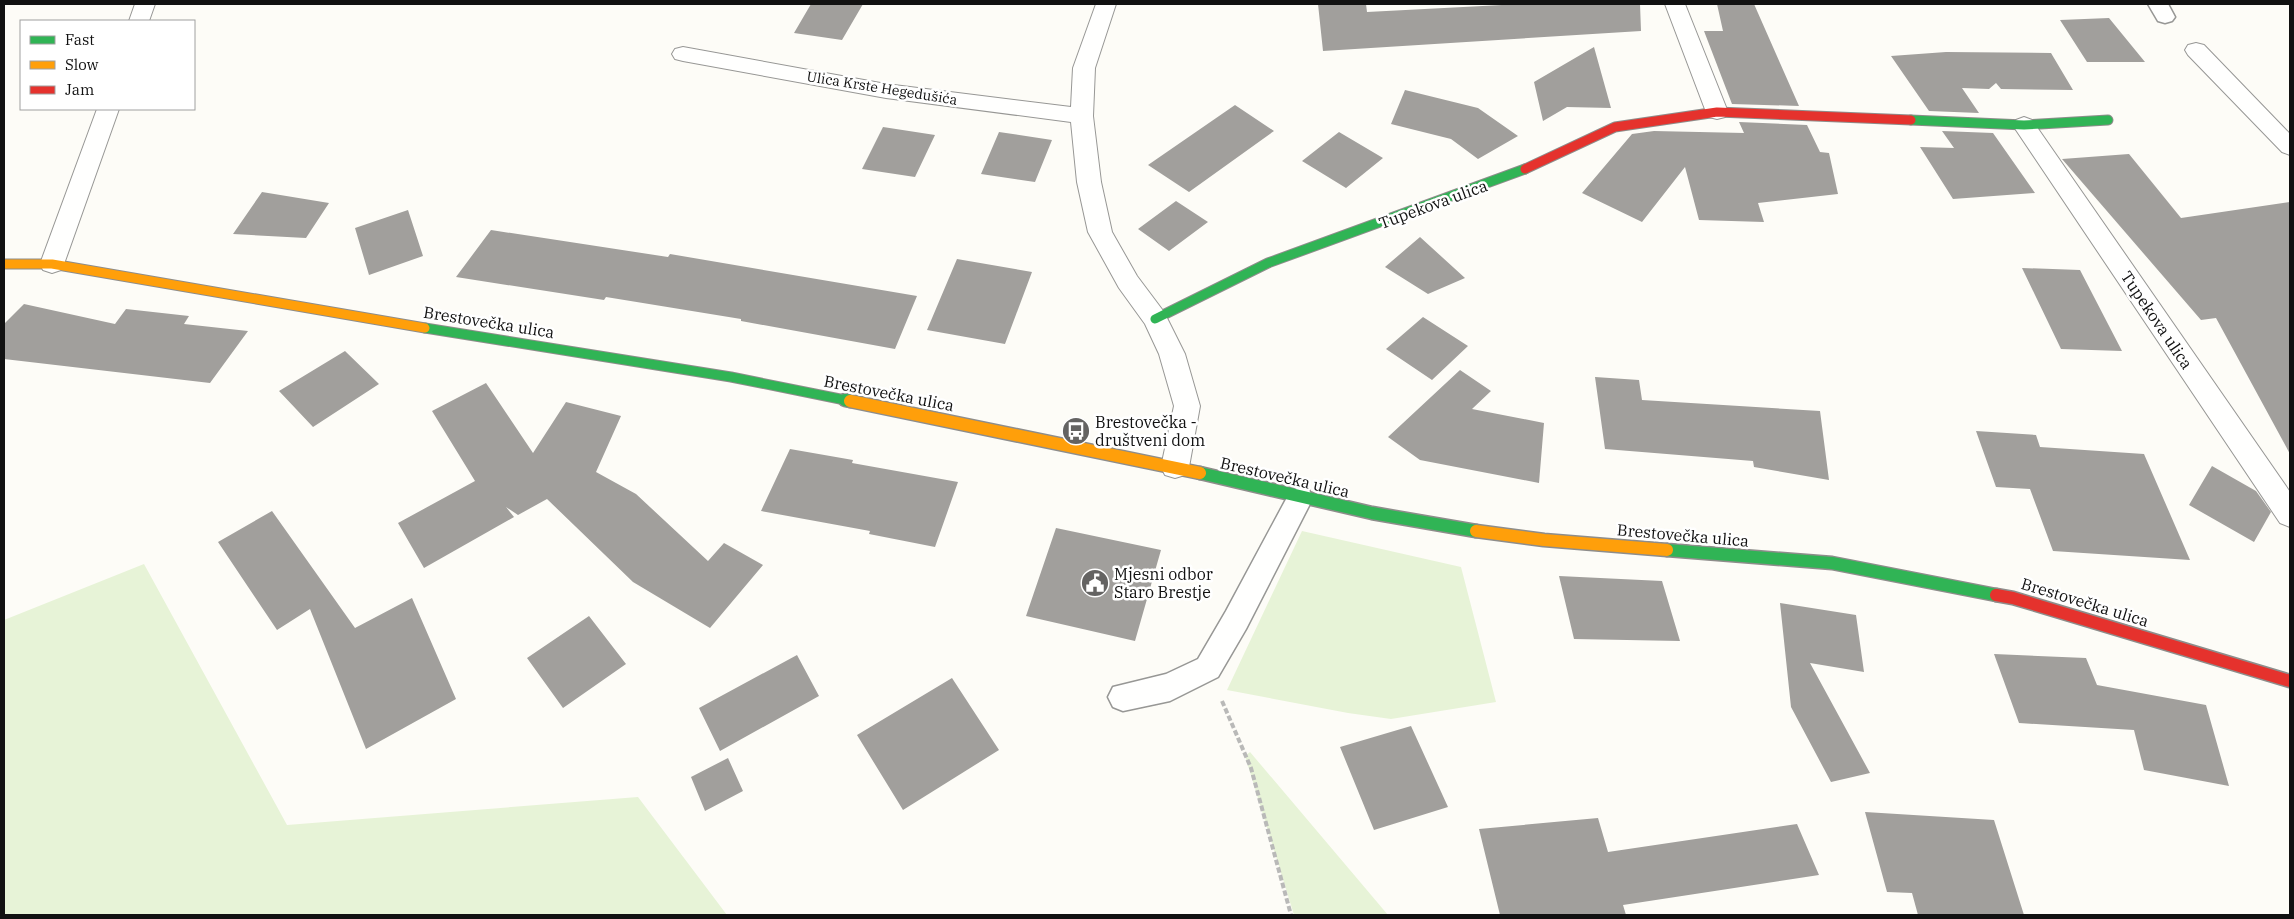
<svg xmlns="http://www.w3.org/2000/svg" width="2294" height="919" viewBox="0 0 2294 919" font-family="'IBM Plex Serif',serif">
<style>
.green{fill:#e7f3d7}
.building{fill:#a19f9c}
.lines{fill:none;stroke-linecap:round;stroke-linejoin:round}
.lane-casing{stroke:#979795;stroke-width:3}
.street-casing{stroke:#979795;stroke-width:2}
.fast-far1-casing{stroke:#8e8d8b;stroke-width:11}
.fast-casing{stroke:#8e8d8b;stroke-width:15}
.slow-far1-casing{stroke:#8e8d8b;stroke-width:11}
.slow-casing{stroke:#8e8d8b;stroke-width:15}
.jam-far1-casing{stroke:#8e8d8b;stroke-width:11}
.jam-casing{stroke:#8e8d8b;stroke-width:15}
.path{stroke:#b9b9b8;stroke-width:4;stroke-dasharray:5.5 2.5;stroke-linecap:butt}
.lane{fill:#fffffe;fill-rule:evenodd}
.street{fill:#fffffe;fill-rule:evenodd}
.fast-far1{stroke:#30b455;stroke-width:9}
.fast{stroke:#30b455;stroke-width:12}
.slow-far1{stroke:#ff9f0a;stroke-width:9}
.slow{stroke:#ff9f0a;stroke-width:12}
.jam-far1{stroke:#e5322d;stroke-width:9}
.jam{stroke:#e5322d;stroke-width:12}
.labels{text-anchor:middle;dominant-baseline:central;stroke-width:5;stroke-linejoin:round;paint-order:stroke}
.far-street-label{font-size:14px;fill:#111;stroke:#fff}
.street-label{font-size:16px;fill:#111;stroke:#fff}
.poi-label{font-size:16px;fill:#111;stroke:#fff;text-anchor:start}
</style>
<rect width="100%" height="100%" fill="#fdfcf7"/>
<path class="green" d="M1302,531L1461,567L1496,702L1391,719L1348,713L1227,690Z
M144,564L287,825L638,797L727,915H4V620Z
M1250,752L1388,915H1294L1245,756Z"/>
<path class="building" d="M811,4H863L842,40L794,33Z
M1318,4H1366L1367,12L1521,4H1640L1641,31L1323,51Z
M1717,4H1754L1799,106L1732,104L1704,31H1723Z
M2109,18L2145,62H2087L2060,20Z
M1594,47L1611,108L1567,107L1543,121L1534,82Z
M1946,52L2051,53L2073,90L2001,89L1996,83L1989,89L1962,88L1979,113L1929,111L1891,56Z
M1405,90L1478,108L1518,136L1478,159L1451,139L1391,124Z
M1235,105L1274,131L1189,192L1148,165Z
M1739,122L1807,125L1820,152L1829,153L1838,194L1758,203L1764,222L1699,220L1685,167L1642,222L1582,193L1632,134L1654,131L1744,133Z
M883,127L935,135L915,177L862,169Z
M1942,131L1993,133L2035,193L1953,199L1920,147L1954,148Z
M999,132L1052,140L1035,182L981,174Z
M1339,132L1383,158L1346,188L1302,161Z
M2129,154L2181,218L2290,202V454L2216,318L2201,320L2062,159Z
M262,192L329,203L306,238L233,234Z
M1176,201L1208,222L1169,251L1138,229Z
M408,210L423,256L369,275L355,228Z
M491,230L668,257L670,254L917,296L895,349L741,321V319L606,297L604,300L456,277Z
M1420,237L1465,278L1428,294L1385,267Z
M957,259L1032,272L1005,344L927,330Z
M2022,268L2080,270L2122,351L2061,349Z
M24,304L115,324L126,309L189,316L184,324L248,331L210,383L4,359V324Z
M1423,317L1468,346L1432,380L1386,349Z
M345,351L379,384L313,427L279,391Z
M1460,370L1491,391L1472,409L1544,423L1539,483L1420,460L1388,437Z
M1595,377L1639,380L1642,400L1820,411L1829,480L1754,467L1753,461L1605,449Z
M486,383L533,453L566,402L621,416L596,472L636,494L708,561L724,543L763,565L710,628L633,582L547,499L518,515L506,507L514,517L424,568L398,523L475,481L432,411Z
M1976,431L2036,435L2040,447L2144,454L2190,560L2053,551L2030,489L1996,487Z
M790,449L853,460L852,463L958,482L935,547L869,534L870,531L761,511Z
M2212,466L2256,491L2271,512L2254,542L2189,505Z
M272,511L355,628L412,598L456,699L366,749L310,609L277,630L218,542Z
M1056,528L1161,550L1135,641L1026,616Z
M1559,576L1662,581L1680,641L1574,639Z
M1780,603L1856,615L1864,672L1810,663L1870,773L1831,782L1791,707Z
M589,616L626,664L563,708L527,658Z
M1994,654L2086,658L2097,685L2206,705L2229,786L2144,770L2134,730L2019,723Z
M797,655L819,696L720,751L699,708Z
M952,678L999,750L903,810L857,735Z
M1411,726L1448,807L1374,830L1340,747Z
M728,758L743,791L705,811L691,777Z
M1865,812L1994,820L2024,915H1918L1912,893L1887,892Z
M1598,818L1608,852L1797,824L1819,875L1623,905L1626,915H1500L1479,829Z"/>
<g class="lines">
<defs>
<path id="lane" d="M2148,4H2168L2175,17L2172,21L2165,23L2158,21Z
M1300,487L1309,490L1313,498L1246,629L1218,677L1170,701L1123,711L1113,707L1108,697L1113,687L1166,674L1198,659L1226,611L1291,490Z"/>
<path id="street" d="M135,4H155L149,21H129Z
M1096,4H1116L1095,68L1093,116L1101,182L1112,232L1137,276L1164,312L1185,354L1200,406L1189,467L1185,475L1175,478L1165,475L1161,467L1174,406L1159,354L1145,324L1119,288L1088,232L1077,182L1071,122L886,98L683,61L675,59L672,54L675,49L683,47L886,84L1071,107L1073,68Z
M1665,4H1685L1728,112L1725,117L1717,119L1709,117L1706,112Z
M2196,43L2204,45L2290,134V155L2282,152L2188,55L2185,50L2188,45Z
M97,109H119L64,264L61,270L52,273L43,270L40,264Z
M2024,117L2032,120L2290,492V527L2280,523L2016,130L2013,125L2016,120Z"/>
<path id="fast-far1" d="M1911,120L2024,125L2108,120
M1155,319L1268,263L1525,169
M425,328L731,377L850,401"/>
<path id="fast" d="M845,400L850,401
M1200,473L1372,513L1476,531
M1667,550L1832,563L1996,595"/>
<path id="slow-far1" d="M4,264H52L425,328"/>
<path id="slow" d="M850,401L1200,473
M1476,531L1544,540L1667,550"/>
<path id="jam-far1" d="M1525,169L1615,127L1717,112L1911,120"/>
<path id="jam" d="M1996,595L2013,598L2290,681"/>
</defs>
<use href="#lane" class="lane-casing"/>
<use href="#street" class="street-casing"/>
<use href="#fast-far1" class="fast-far1-casing"/>
<use href="#fast" class="fast-casing"/>
<use href="#slow-far1" class="slow-far1-casing"/>
<use href="#slow" class="slow-casing"/>
<use href="#jam-far1" class="jam-far1-casing"/>
<use href="#jam" class="jam-casing"/>
<path class="path" d="M1222,701L1251,768L1291,915"/>
<use href="#lane" class="lane"/>
<use href="#street" class="street"/>
<use href="#fast-far1" class="fast-far1"/>
<use href="#fast" class="fast"/>
<use href="#slow-far1" class="slow-far1"/>
<use href="#slow" class="slow"/>
<use href="#jam-far1" class="jam-far1"/>
<use href="#jam" class="jam"/>
</g>
<defs>
<symbol id="bus-disc" viewBox="-11 -11 22 22"><circle r="9.5" fill="#646362" stroke="#fff"/><path d="M-5-6H5V4H4V6H2V4H-2V6H-4V4H-5ZM-3.5-4V0h7V-4ZM-3.5 1.2v1.5H-2V1.2ZM2 1.2v1.5H3.5V1.2Z" fill="#fff"/></symbol>
<symbol id="civic-disc" viewBox="-11 -11 22 22"><circle r="9.5" fill="#646362" stroke="#fff"/><path d="M-.6-6.5H3V-4.5H.6V-3L4-1V1h2V6H-6V1h2V-1L-.6-3ZM-1.2 2.5V6h2.4V2.5Z" fill="#fff"/></symbol>
</defs>
<g fill-rule="evenodd">
<use href="#bus-disc" x="1060" y="415" width="32" height="32"/>
<use href="#civic-disc" x="1079" y="567" width="32" height="32"/>
</g>
<g class="labels">
<g class="far-street-label">
<text transform="translate(882 88) rotate(9)">Ulica Krste Hegedušića</text>
</g>
<g class="street-label">
<text transform="translate(1433 204) rotate(-20)">Tupekova ulica</text>
<text transform="translate(2157 320) rotate(56)">Tupekova ulica</text>
<text transform="translate(489 322) rotate(9)">Brestovečka ulica</text>
<text transform="translate(889 393) rotate(11)">Brestovečka ulica</text>
<text transform="translate(1285 477) rotate(13)">Brestovečka ulica</text>
<text transform="translate(1683 535) rotate(5)">Brestovečka ulica</text>
<text transform="translate(2085 602) rotate(17)">Brestovečka ulica</text>
</g>
<g class="poi-label">
<text x="1095" y="422">Brestovečka -<tspan x="1095" dy="18">društveni dom</tspan></text>
<text x="1114" y="574">Mjesni odbor<tspan x="1114" dy="18">Staro Brestje</tspan></text>
</g>
</g>
<rect width="2294" height="919" fill="none" stroke="#111111" stroke-width="10"/>
<rect x="20" y="20" width="175" height="90" fill="#ffffff" stroke="#a0a0a0"/>
<rect x="30" y="36" width="25" height="8" fill="#30b455" stroke="#a0a0a0"/>
<text x="65" y="45" font-size="15" fill="#111111">Fast</text>
<rect x="30" y="61" width="25" height="8" fill="#ff9f0a" stroke="#a0a0a0"/>
<text x="65" y="70" font-size="15" fill="#111111">Slow</text>
<rect x="30" y="86" width="25" height="8" fill="#e5322d" stroke="#a0a0a0"/>
<text x="65" y="95" font-size="15" fill="#111111">Jam</text>
</svg>
